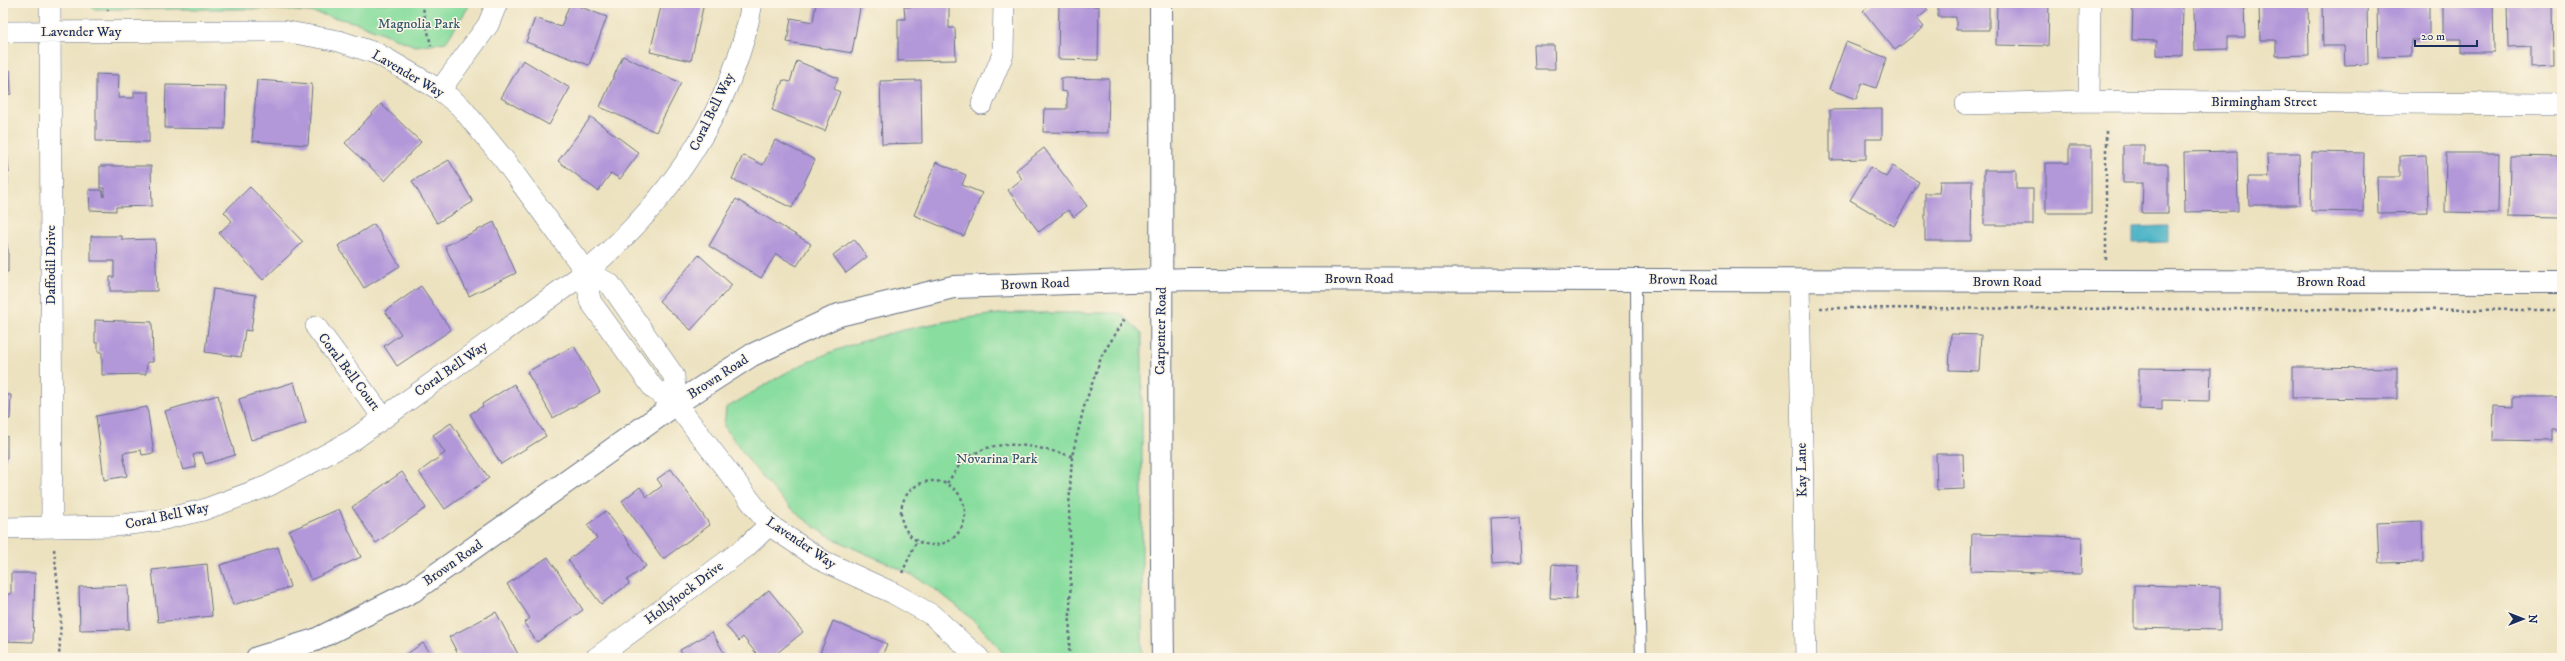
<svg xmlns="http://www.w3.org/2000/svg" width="2565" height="661" viewBox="0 0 2565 661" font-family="'IM FELL DW Pica',serif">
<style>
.green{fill:#88dd9f;stroke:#52867e}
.water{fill:#48b3c6;stroke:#327192}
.building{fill:#b297d9}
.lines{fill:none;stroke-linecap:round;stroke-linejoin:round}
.lane-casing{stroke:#646e80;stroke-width:12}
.street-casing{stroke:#646e80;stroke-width:22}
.secondary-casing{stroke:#646e80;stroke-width:24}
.path{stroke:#646e80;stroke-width:2.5;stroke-dasharray:3 3;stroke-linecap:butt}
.lane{stroke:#fff;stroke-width:10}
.street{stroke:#fff;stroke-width:21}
.secondary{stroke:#fff;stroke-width:22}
.labels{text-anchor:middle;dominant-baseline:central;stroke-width:3;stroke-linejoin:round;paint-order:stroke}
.park-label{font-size:14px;fill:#365a6e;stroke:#fcf5e5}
.street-label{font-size:14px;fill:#1b2f5e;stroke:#fcf5e5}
</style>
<rect width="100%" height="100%" fill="#fcf5e5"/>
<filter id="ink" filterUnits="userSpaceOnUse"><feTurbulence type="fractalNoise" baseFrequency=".025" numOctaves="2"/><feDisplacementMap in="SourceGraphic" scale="8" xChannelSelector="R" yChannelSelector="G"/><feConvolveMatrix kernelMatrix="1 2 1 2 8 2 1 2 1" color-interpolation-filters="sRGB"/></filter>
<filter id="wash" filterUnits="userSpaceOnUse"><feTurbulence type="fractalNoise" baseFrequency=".012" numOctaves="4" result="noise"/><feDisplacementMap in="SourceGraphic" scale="16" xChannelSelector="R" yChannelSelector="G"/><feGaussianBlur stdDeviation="0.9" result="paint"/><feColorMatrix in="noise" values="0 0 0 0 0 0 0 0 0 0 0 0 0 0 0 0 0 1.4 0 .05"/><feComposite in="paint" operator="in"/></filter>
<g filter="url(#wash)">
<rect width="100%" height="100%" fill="#ece2c0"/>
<path class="green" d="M88,3H471L446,42L415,46L357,23L311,12L270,9H94Z
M1007,313H1120L1142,333V658H1006C985,626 942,591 908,573C877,557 844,547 815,527C777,501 751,464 724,426L726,408C750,395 773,379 797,367C863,335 935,321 1007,313Z"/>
<path class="water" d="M2168,226V242L2133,243V227Z"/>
<g id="blocks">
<path class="building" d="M570,3L607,17L589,65L526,42L535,18L561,27Z
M662,3H704L691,61L650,52Z
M816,3H861L852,53L787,42L791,18L813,22Z
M1872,3H1922L1928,10L1917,19L1924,27L1895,50L1863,11Z
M1938,3H1989V30H1956V17H1938Z
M1997,3H2049L2048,46L1996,45Z
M2133,3H2183L2182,56L2157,55V41L2132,40Z
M2199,3L2244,4L2245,37H2227V49L2195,50L2194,7H2199Z
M2259,3H2308L2309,55L2276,56V40H2260Z
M2322,3H2367L2368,64L2345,65L2344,46H2323Z
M2393,3H2429V40H2411V56L2378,57L2377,5H2393Z
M2507,3H2553L2554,66L2531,67V46L2508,47Z
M2493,4L2494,52H2461V39H2443V5Z
M949,5V28H955L956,60L898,61V19H905L904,7Z
M1059,5L1099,6L1098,60L1058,59Z
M1846,42L1887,58L1876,88L1862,83L1856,99L1829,89Z
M1534,45H1554L1555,69H1535Z
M623,56L681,83L656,132L600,107Z
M523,60L570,88L549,125L501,98Z
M797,61L838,78L834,89L840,92L825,131L772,110L783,80L790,82Z
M10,70L11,94L3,95V71Z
M96,74L119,75L118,98H134V92H149V142L96,141Z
M1061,78L1109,79L1108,133L1043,132L1044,109H1067V92L1061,91Z
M257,80L312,84L308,145L252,141Z
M921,80L922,143L882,144L880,81Z
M166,85L226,86L225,129L165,128Z
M381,104L421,142L385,181L345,143Z
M1882,109V139H1866V159L1830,160V110Z
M591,117L639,153L620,179L611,173L598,191L558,161Z
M775,140L815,160L792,208L732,179L743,155L763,165Z
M3,142L7,151L9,173H3Z
M2123,145H2144V164H2168V213H2142L2143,183H2123Z
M2069,146H2091V213H2046V163H2069Z
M1044,148L1087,206L1074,217L1068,210L1039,232L1008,190L1022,179L1016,170Z
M2237,151L2238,211L2185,212L2184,152Z
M2312,152L2364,153L2363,212L2311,211Z
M2267,153H2299L2300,205H2249L2248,177H2268Z
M2446,153H2499L2498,213L2445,212Z
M2426,155L2428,212L2378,213L2377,177H2400V156Z
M2510,156L2562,157V217L2509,216Z
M449,160L473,202L437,223L412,181Z
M936,162L966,175L962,185L982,193L964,236L914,215Z
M100,166H151L152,206L116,207V211L90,210L89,190H102L104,197V188H100Z
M1893,166L1919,182L1894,226L1850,200L1870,167L1886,177Z
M1984,170H2016V189H2033V225H1984Z
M3,174L8,176L7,200H3Z
M1940,181H1972L1971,241H1925V193H1939Z
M250,187L303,242L263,280L219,233L232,221L224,212Z
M736,199L811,244L797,266L776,254L761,278L709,246Z
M494,222L516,273L469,296L445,246Z
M374,224L400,266L364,288L338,246Z
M91,236H122V240L155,239L157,291H110V277H114V261H91Z
M854,239L867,257L846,273L833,255Z
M3,240H6L8,250V272H3Z
M699,255L732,285L691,330L659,301Z
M421,286L451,330L397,366L384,346L401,334L385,311Z
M213,289L256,295L251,331L245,330L241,357L205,352Z
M95,320L152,322L153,362H147L146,374L102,375V352H98V343H95Z
M1951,334L1981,335L1979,371L1949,370Z
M574,346L600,392L553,418L527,372Z
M2292,367L2397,368V399L2292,398Z
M2139,368L2211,369L2210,401L2162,400V410L2139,409Z
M294,382L306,423L251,440L239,399Z
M514,384L546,436L501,464L470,414L483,406L482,404Z
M3,395H11L10,419H3Z
M218,395L235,455L206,464L202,452L193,455L196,467L183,470L165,411Z
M2512,397H2560V430H2553V441L2493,440L2494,406L2512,407Z
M147,407L154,453L142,455L141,450L123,453L127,476L104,480L96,416Z
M451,423L489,478L445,509L419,472L445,453L433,435Z
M3,436H7V459L5,458V468H3Z
M1936,454H1963L1964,489L1937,490Z
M671,469L710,525L663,559L622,501L640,487L647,497L662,486L657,479Z
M402,472L426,508L376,543L352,507Z
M339,509L361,557L311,580L289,531Z
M606,511L646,566L627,580L629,584L601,604L568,560L597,538L587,525Z
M1519,517L1521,563L1492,565L1490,518Z
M2422,521L2423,562L2379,563L2377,523Z
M1972,534L2082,537L2081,574L1971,571Z
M278,547L290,587L233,605L220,565Z
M548,557L583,610L537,642L524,623L530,618L507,584Z
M207,564L212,616L158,622L152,570Z
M1552,564L1578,566L1576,599L1550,598Z
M11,573H35L33,642L3,641V594H11Z
M128,585L129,629L80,630L79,587Z
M2134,585L2220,587V630L2134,628Z
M769,590L803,632L771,658H760L743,637L739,641L726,626Z
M496,612L520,658H460L449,637Z
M833,621L887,644L881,658H818Z
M712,632L727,658H684L680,650Z
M423,643L434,658H401Z"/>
</g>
</g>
<g filter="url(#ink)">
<use href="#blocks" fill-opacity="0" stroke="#646e80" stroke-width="1"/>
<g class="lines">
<defs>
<path id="lane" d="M1636,279L1637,522L1641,658"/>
<path id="street" d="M50,3L52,527
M3,32L283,31L339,41L378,54L440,90L461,107L505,161L586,272L610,284L674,376L676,404
M440,90L488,25L497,3
M2089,101L2090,3
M982,104L1003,54L1004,3
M1966,104L2089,101L2562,104
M586,272L590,301L654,389L676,404L769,525L823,561L893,593L932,615L979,658
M1799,282L1806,658
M316,327L383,417
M3,528L115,526L160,520L203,510L268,486L353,440L586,272C668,203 733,110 752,3
M596,658L746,547L769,525"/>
<path id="secondary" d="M1161,3C1162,221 1160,440 1163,658
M257,658L315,640L413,591L676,404L752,355L839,315L953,287L1191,279L2562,282"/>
</defs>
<use href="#lane" class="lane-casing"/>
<use href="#street" class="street-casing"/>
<use href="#secondary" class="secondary-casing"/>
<path class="path" d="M107,3L108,10
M422,3L431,46
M2106,260V128
M1820,308L2562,310
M901 513a32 32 0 1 1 64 0a32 32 0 1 1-64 0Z
M947,483C952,477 956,468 962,463C993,433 1036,447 1072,456
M54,549L61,617L59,658
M902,573L917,540
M1069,658L1071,562L1069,508L1072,456L1084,407L1102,355L1127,316"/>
<use href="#lane" class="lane"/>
<use href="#street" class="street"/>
<use href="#secondary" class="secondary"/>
</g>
</g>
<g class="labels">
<g class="park-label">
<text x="419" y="24">Magnolia Park</text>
<text x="997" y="459">Novarina Park</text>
</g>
<g class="street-label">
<text x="81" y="32">Lavender Way</text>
<text transform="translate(408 74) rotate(30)">Lavender Way</text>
<text x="2264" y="102">Birmingham Street</text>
<text transform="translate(712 112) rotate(-64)">Coral Bell Way</text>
<text transform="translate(51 265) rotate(-90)">Daffodil Drive</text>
<text x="1359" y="279">Brown Road</text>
<text transform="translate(1683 280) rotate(1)">Brown Road</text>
<text x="2007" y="282">Brown Road</text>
<text x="2331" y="282">Brown Road</text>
<text transform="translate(1035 284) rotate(-2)">Brown Road</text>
<text transform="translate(1161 331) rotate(-89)">Carpenter Road</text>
<text transform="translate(451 369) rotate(-35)">Coral Bell Way</text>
<text transform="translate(349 372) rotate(53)">Coral Bell Court</text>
<text transform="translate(718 377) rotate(-33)">Brown Road</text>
<text transform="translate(1802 470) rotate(-91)">Kay Lane</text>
<text transform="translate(167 516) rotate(-12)">Coral Bell Way</text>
<text transform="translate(801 543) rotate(34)">Lavender Way</text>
<text transform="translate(453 563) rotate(-35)">Brown Road</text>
<text transform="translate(684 593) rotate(-37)">Hollyhock Drive</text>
</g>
</g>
<rect width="2565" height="661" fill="none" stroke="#fcf5e5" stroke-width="16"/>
<g transform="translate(2523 619) rotate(90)" stroke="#fcf5e5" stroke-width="3" paint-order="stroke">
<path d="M0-3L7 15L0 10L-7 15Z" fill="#1b2f5e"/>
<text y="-6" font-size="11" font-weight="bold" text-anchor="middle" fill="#1b2f5e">N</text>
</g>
<path d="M2415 40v6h62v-6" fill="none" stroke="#1b2f5e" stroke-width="2"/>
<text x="2421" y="40" font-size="12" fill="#1b2f5e" stroke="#fcf5e5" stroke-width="3" paint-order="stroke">20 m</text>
</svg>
